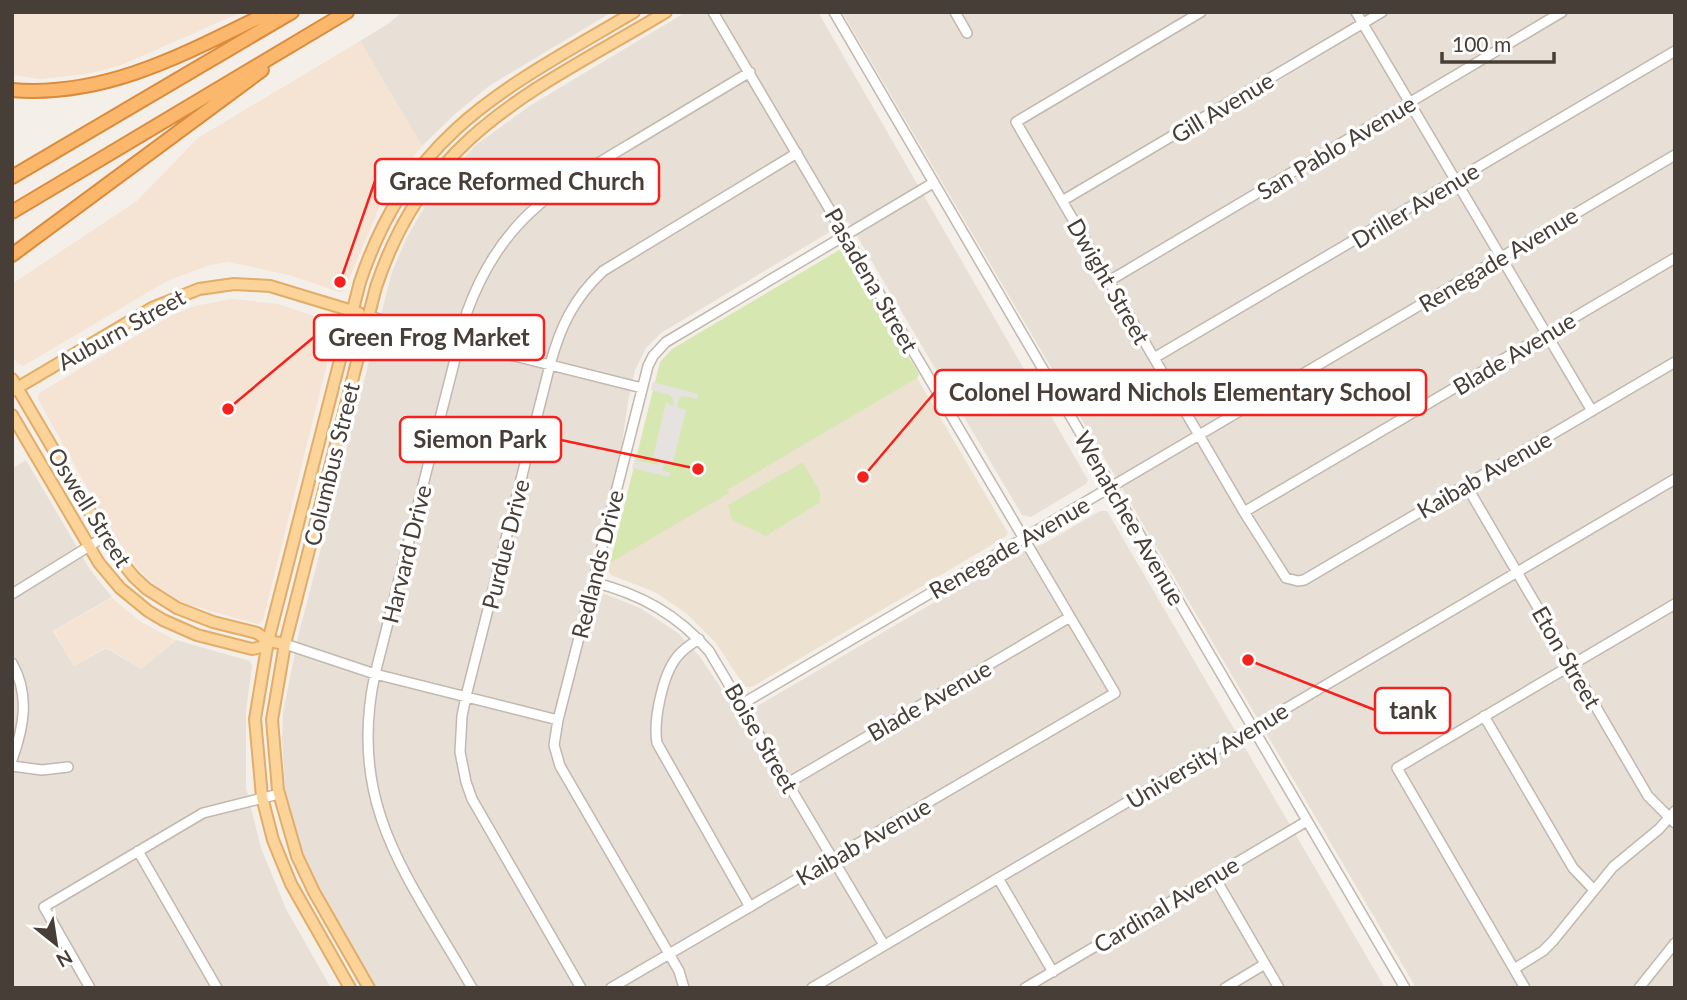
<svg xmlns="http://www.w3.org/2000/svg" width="1687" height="1000" viewBox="0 0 1687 1000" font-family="Lato,sans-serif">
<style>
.residential{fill:#e8e0d6}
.commercial{fill:#f5e3d4}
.education{fill:#ede2d2}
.green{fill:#d6e7b2}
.parking{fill:#e5e2e0}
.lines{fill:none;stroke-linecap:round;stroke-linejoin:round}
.minor-casing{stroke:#c2b8ae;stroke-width:12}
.major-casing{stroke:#e2ad68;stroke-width:14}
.highway-casing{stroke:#db8b3b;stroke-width:16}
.minor{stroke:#fff;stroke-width:9}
.major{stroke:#fcd399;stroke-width:10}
.highway{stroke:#fbb86c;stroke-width:12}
.labels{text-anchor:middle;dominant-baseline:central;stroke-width:7;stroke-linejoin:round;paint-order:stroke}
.street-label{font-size:23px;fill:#473f37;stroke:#fff}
.leader{fill:none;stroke:#f6211d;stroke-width:2.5}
.callout-dot{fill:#f6211d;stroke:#fff;stroke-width:2.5}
.callout{fill:#fff;stroke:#f6211d;stroke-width:2.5}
.callout-label{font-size:24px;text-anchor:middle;font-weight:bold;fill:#473f37}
</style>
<rect width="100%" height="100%" fill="#f4efe8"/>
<path class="residential" d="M402,12H612L489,86L455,114L422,146L360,41L388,24Z
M686,12H818L1088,480L1086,484L1031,517L1022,515L848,221L661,333L646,348L635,370L628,402L600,592L640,608L678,633L700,657L740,716L1017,554L1045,543L1100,511H1107L1385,988H375L326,903L304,859L290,813L285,787L282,740L283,713L298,637L392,272L406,239L425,206L444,180L476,145L531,105Z
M842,12H1675V988H1416Z
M26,460L91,571L112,597L53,631L74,666L106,648L141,669L176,640L250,661L252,666L246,711V788L261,848L286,909L331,988H12V469Z"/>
<path class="commercial" d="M12,12H242L119,66L86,74L40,79L12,75Z
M360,41L422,146L398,177L378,210L344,291L339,292L292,276L249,266L228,262L210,265L167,281L23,366L17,363L12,355V284L137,201L198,138Z
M232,299L278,304L332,322L336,328L263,620L258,624L186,604L156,586L139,570L111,531L38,399L39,393L172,315L195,306Z
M112,598L141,622L175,640L141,669L106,647L74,666L54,631Z"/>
<path class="education" d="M845,255L1008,533L1005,537L752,687H745L716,643L686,613L655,592L611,575L607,568L609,559Z"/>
<path class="green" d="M841,249L846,251L860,275L857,276L861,277L890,326L888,328L891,327L919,374L917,378L727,490L729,493L610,563L660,362L672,349Z
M803,462L820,492L819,503L766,536L732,520L728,505Z"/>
<path class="parking" d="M653,382L698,394L697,399L683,396L679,399L677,407L686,410L673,462L665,461L662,470L671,473L669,477L632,468L634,460L658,465L659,459L653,457L666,402L673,406L674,402L670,395L651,390Z"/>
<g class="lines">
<defs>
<path id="minor" d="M834,12L1405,988
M955,12L967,33
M1201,12L1016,122L1244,512L1286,578L1298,581L1304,580L1675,362
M1356,12L1592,411
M1062,201L1382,12
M1109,281L1562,12
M369,316L459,342L642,388
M1154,358L1675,51
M1466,485L1648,796L1675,823
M1244,512L1675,258
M593,582C640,594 677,614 709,651L884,945
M12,594L104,537
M699,639C691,644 683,649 677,657C663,674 653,720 657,743L750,907
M285,644L375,674L558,720
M12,663C30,695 24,727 12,760
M742,704L1675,155
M1484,716L1573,868L1594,890
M12,766L42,770L68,767
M788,783L1070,617
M138,851L217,988
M1214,876L1279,988
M998,878L1053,972
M1514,969L1543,951L1553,941L1613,867L1659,829L1675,811
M90,988L44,907L203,813L279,794
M472,988C410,879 346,807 375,674L467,312C500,221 551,191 630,144C670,120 710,96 750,72
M581,988L472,799L466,782L460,752L462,716L466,696L550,365C560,327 574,298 603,271L797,153
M611,988L1115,693L713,12
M684,988L679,971L560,766L554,745L558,720L648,366L653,356L666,342L933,183
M812,988L1675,479
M1025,988L1307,821
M1225,988L1265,964
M1525,988L1397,768L1675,604
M1639,988L1675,943"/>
<path id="major" d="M12,379L113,551L134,577L147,589L177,608L213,622L257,633L268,641L285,644
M12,391L152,308L199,289L234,284L270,286L359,313
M12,415L99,563L120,588L148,611L163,620L197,635L252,649L261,647L268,641
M350,988L291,884L273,840L262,797L255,719L268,641L360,282C411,130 506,88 634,12
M369,988L314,892L297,856L278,790L272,720L285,644L376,287C428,131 536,90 666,12"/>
<path id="highway" d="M12,90C107,98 188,52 270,12
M12,177L292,12
M12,212L347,12
M12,255L262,70"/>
</defs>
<use href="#minor" class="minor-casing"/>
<use href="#major" class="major-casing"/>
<use href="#highway" class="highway-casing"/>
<use href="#minor" class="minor"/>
<use href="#major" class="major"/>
<use href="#highway" class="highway"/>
</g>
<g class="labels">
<g class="street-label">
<text transform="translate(1222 107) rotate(-31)">Gill Avenue</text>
<text transform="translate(1336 147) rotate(-31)">San Pablo Avenue</text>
<text transform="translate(1415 205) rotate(-31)">Driller Avenue</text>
<text transform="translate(1498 259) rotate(-31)">Renegade Avenue</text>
<text transform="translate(872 280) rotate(60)">Pasadena Street</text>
<text transform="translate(1109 281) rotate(60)">Dwight Street</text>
<text transform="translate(121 329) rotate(-29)">Auburn Street</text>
<text transform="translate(1514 353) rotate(-31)">Blade Avenue</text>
<text transform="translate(331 464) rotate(-76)">Columbus Street</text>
<text transform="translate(1484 474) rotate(-30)">Kaibab Avenue</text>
<text transform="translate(90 507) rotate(58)">Oswell Street</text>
<text transform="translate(1130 518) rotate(60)">Wenatchee Avenue</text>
<text transform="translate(505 544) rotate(-76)">Purdue Drive</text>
<text transform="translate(1009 547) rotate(-30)">Renegade Avenue</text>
<text transform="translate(406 554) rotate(-76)">Harvard Drive</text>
<text transform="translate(597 564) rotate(-76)">Redlands Drive</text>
<text transform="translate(1567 657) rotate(60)">Eton Street</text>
<text transform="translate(929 700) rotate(-30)">Blade Avenue</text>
<text transform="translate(762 738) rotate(60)">Boise Street</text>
<text transform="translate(1207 755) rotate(-31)">University Avenue</text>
<text transform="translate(863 841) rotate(-30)">Kaibab Avenue</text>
<text transform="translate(1166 904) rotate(-31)">Cardinal Avenue</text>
</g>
</g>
<path class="leader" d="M340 282L375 181M228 409L314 337M863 477L935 392M698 469L561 440M1248 660L1375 710"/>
<g class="callout-dot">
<circle cx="340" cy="282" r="7"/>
<circle cx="228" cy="409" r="7"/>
<circle cx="863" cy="477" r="7"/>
<circle cx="698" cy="469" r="7"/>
<circle cx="1248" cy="660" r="7"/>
</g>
<g class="callout">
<rect x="375" y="159" width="284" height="45" rx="7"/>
<rect x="314" y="315" width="230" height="45" rx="7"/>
<rect x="935" y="370" width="491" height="45" rx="7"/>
<rect x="400" y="417" width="161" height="45" rx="7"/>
<rect x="1375" y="688" width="75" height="45" rx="7"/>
</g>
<g class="callout-label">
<text x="517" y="190">Grace Reformed Church</text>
<text x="429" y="346">Green Frog Market</text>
<text x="1180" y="401">Colonel Howard Nichols Elementary School</text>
<text x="480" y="448">Siemon Park</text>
<text x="1413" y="719">tank</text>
</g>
<rect width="1687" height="1000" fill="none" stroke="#473f37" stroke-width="28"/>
<g transform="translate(56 944) rotate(150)" stroke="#ffffff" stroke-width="5" paint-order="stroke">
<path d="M0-5L12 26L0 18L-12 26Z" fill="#473f37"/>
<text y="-10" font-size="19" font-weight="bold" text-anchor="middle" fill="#473f37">N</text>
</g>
<path d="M1442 52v10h112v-10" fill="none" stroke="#473f37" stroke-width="3.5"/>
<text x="1452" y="52" font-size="21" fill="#473f37" stroke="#ffffff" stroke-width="5" paint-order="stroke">100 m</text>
</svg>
